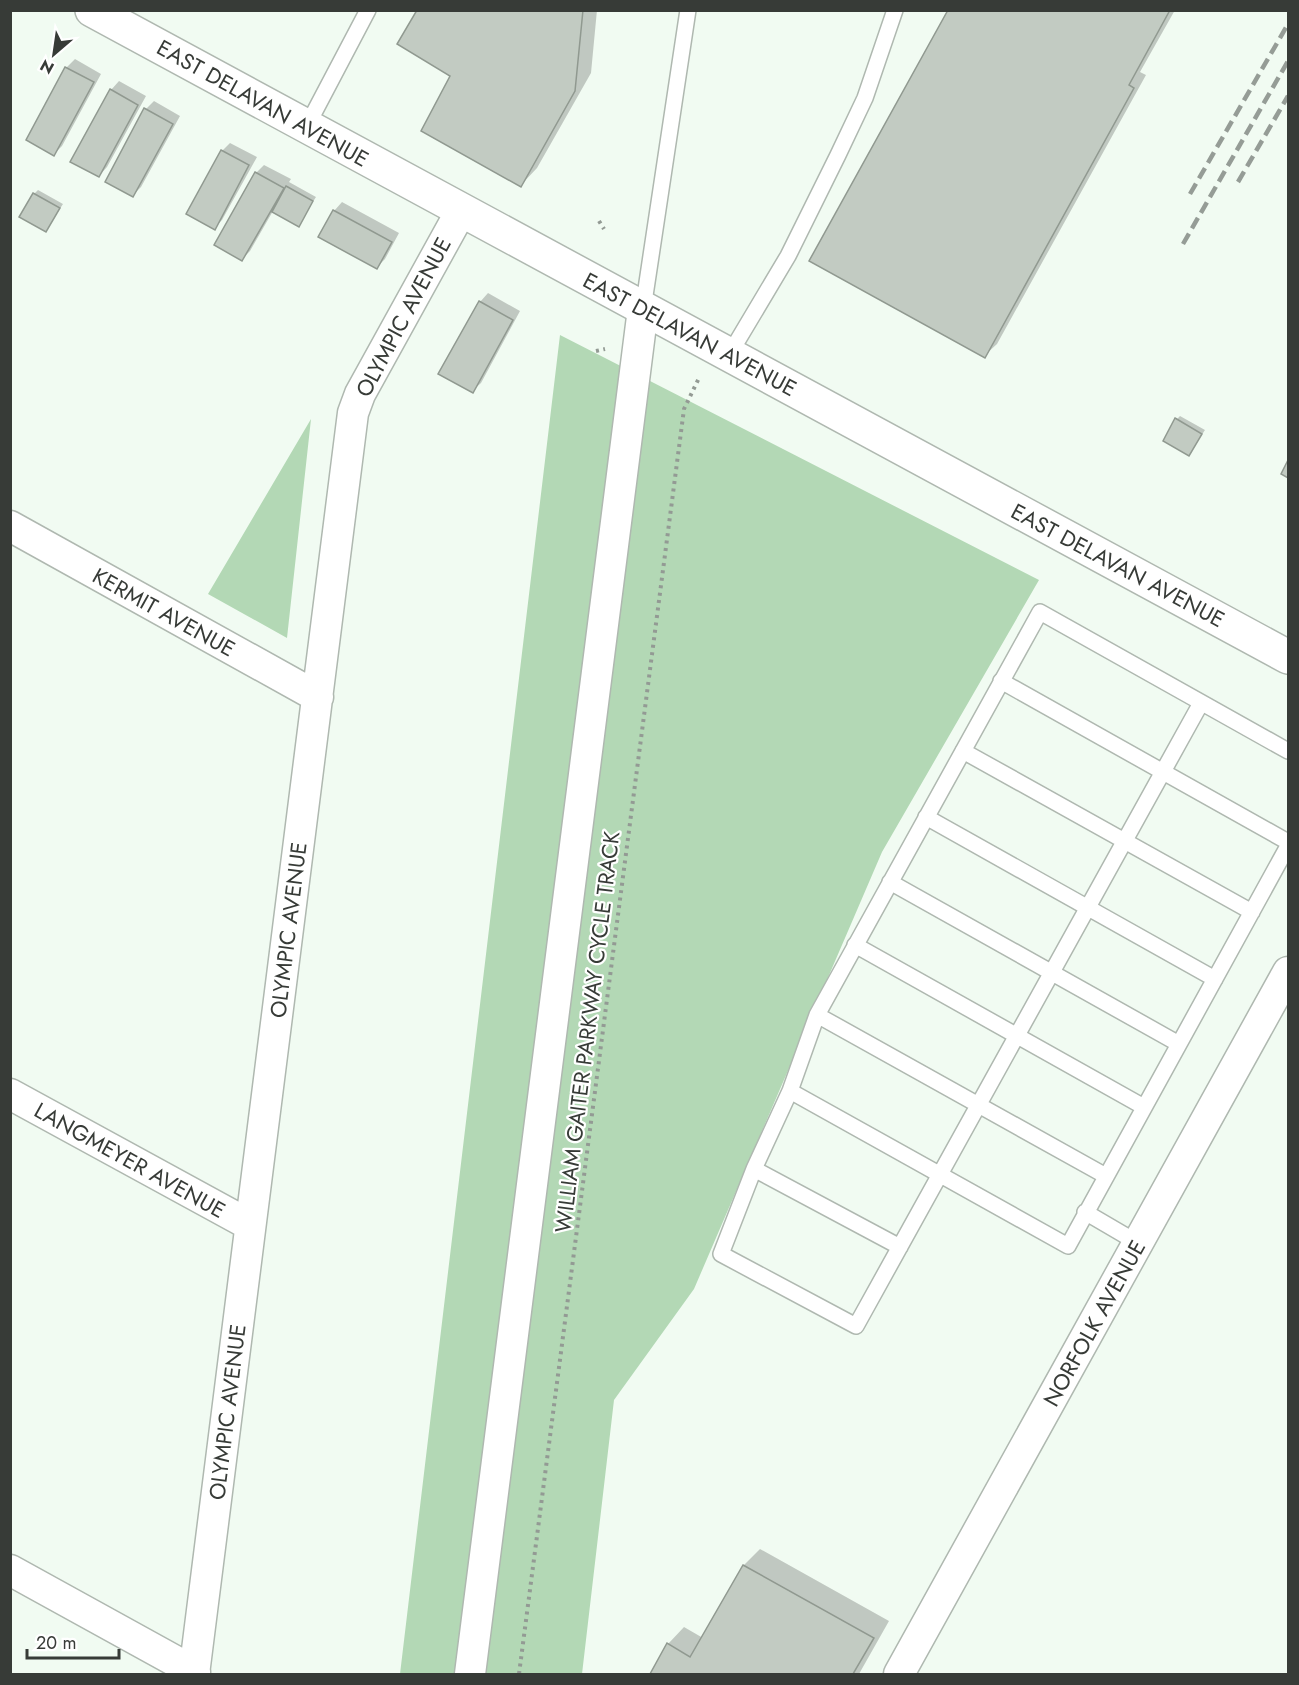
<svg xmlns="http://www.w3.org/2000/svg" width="1299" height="1685" viewBox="0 0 1299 1685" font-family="Jost,sans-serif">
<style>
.green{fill:#b3d8b5}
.shadow{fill:#0003}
.building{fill:#c2cbc2;stroke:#909990;stroke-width:1.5}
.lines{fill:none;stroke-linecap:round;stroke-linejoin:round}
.lane-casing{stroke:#afb8b0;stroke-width:18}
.street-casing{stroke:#afb8b0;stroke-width:33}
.secondary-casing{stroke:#afb8b0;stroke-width:36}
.path{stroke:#939a94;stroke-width:4;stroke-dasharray:3 4.5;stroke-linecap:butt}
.lane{stroke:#fff;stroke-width:15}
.street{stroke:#fff;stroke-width:30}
.secondary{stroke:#fff;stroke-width:33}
.rail{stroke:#959c96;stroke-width:4.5;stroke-dasharray:12 6;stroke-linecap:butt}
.labels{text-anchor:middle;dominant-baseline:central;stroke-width:4.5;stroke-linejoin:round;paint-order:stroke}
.street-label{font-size:22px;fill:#373b37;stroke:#fff}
</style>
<rect width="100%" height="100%" fill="#f1fbf2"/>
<path class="green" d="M560,335L1039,580L882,852L694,1289L614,1400L582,1674H400Z
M311,419L287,638L208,594Z"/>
<path class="shadow" d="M418,10H597L591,73L537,168L521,185L452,76Z
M950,10H1175L1140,72L1146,75L997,344L984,356Z
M75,59L101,74L62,146L54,154L28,139L66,68Z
M119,81L146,96L107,167L99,176L72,161L111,90Z
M154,101L180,116L141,187L133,195L146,109Z
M230,143L257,157L222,220L214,228L222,151Z
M264,165L291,179L289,182L316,197L298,225L273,211L250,251L242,259L256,173Z
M38,190L63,204L46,230L34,194Z
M342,202L399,233L385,259L377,267L334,211Z
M488,293L520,311L481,383L472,391L480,302Z
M1180,416L1205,430L1189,454L1177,419Z
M760,1549L889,1621L859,1674H651L668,1644L684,1627L703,1638L744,1565Z"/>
<path class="building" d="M417,10H583L575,91L521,187L421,131L450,76L397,44Z
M948,10H1170L1129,85L1134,88L985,358L809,261Z
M65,67L94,82L54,156L26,140Z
M110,89L138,105L99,177L70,162Z
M144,108L173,124L133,197L105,182Z
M221,150L249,165L215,230L186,214Z
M255,172L284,188L242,261L214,245Z
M286,186L313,201L299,227L272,212Z
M33,193L60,208L46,232L19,217Z
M333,210L392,242L377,269L318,237Z
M479,301L513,320L473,393L438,374Z
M1175,418L1202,434L1189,456L1163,441Z
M1288,460V478L1281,474Z
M743,1565L874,1638L853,1674H650L667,1643L690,1657Z"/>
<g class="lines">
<defs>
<path id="lane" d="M307,126L368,10
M643,309L688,10
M729,355L788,256L838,155L865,98L895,10
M1001,681L1288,842
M1201,703L856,1326L721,1254L754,1169L790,1091L817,1015L1040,612L1288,751
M963,751L1252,912
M926,817L1215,979
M890,882L1179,1044
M855,945L1144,1107
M817,1015L1106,1176
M790,1091L1068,1246L1288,846
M754,1169L900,1247
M1085,1212L1138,1243"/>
<path id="street" d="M10,526L318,697
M10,1094L250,1225
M10,1570L195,1672
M194,1674L353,413L360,394L461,211
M470,1674L643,309
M899,1674L1288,972"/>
<path id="secondary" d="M92,10L1288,657"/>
</defs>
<use href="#lane" class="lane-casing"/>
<use href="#street" class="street-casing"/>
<use href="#secondary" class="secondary-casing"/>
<path class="path" d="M599,221L604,229
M596,351L605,349
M519,1674L684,409L700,376"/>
<use href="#lane" class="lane"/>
<use href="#street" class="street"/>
<use href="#secondary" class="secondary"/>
<path class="rail" d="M1238,182L1288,96
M1190,194L1288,24
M1183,244L1288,61"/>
</g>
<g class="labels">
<g class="street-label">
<text transform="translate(263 103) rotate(29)">EAST DELAVAN AVENUE</text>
<text transform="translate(403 317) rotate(-62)">OLYMPIC AVENUE</text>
<text transform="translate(690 334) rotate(28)">EAST DELAVAN AVENUE</text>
<text transform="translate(1118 565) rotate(28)">EAST DELAVAN AVENUE</text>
<text transform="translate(164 612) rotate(29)">KERMIT AVENUE</text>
<text transform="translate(288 930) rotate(-83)">OLYMPIC AVENUE</text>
<text transform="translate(587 1032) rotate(-83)">WILLIAM GAITER PARKWAY CYCLE TRACK</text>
<text transform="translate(130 1160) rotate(29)">LANGMEYER AVENUE</text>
<text transform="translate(1094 1323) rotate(-61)">NORFOLK AVENUE</text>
<text transform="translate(227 1412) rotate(-83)">OLYMPIC AVENUE</text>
</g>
</g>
<rect width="1299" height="1685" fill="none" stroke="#373b37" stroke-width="24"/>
<g transform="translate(54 54) rotate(209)" stroke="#ffffff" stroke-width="4.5" paint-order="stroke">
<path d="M0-4.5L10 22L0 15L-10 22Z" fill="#373b37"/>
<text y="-9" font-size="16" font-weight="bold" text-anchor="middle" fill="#373b37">N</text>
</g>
<path d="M27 1649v9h92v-9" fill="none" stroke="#373b37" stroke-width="3"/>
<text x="36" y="1649" font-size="18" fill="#373b37" stroke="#ffffff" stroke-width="4.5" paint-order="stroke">20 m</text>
</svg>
